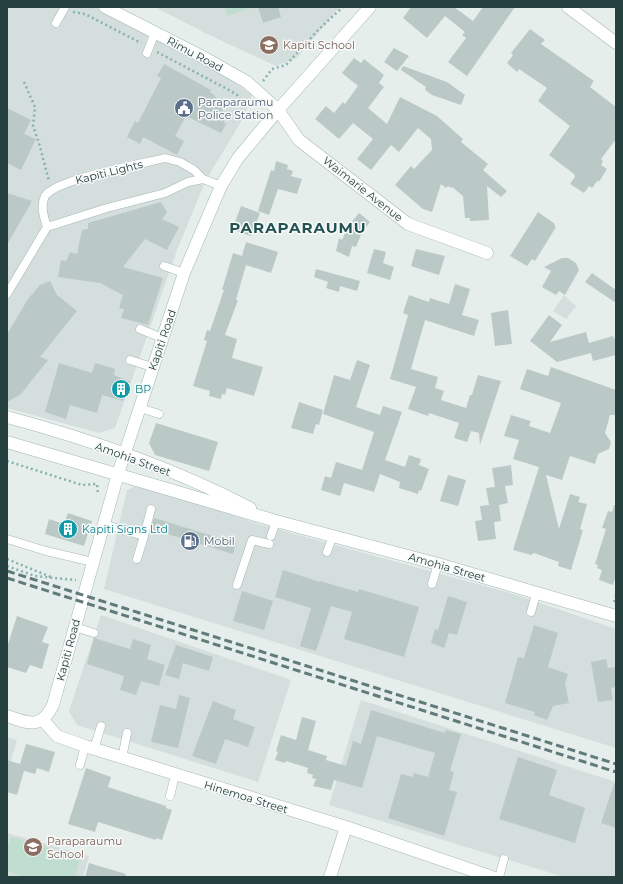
<svg xmlns="http://www.w3.org/2000/svg" width="623" height="884" viewBox="0 0 623 884" font-family="Montserrat,sans-serif">
<style>
.built{fill:#d4dedc}
.green{fill:#c0decf}
.building{fill:#bbc9c6}
.lines{fill:none;stroke-linecap:round;stroke-linejoin:round}
.service-casing{stroke:#a8b6b5;stroke-width:9}
.minor-casing{stroke:#a8b6b5;stroke-width:13}
.tertiary-casing{stroke:#a8b6b5;stroke-width:13}
.secondary-casing{stroke:#a1b7b5;stroke-width:13}
.path{stroke:#87b1ad;stroke-width:2.5;stroke-dasharray:2 3;stroke-linecap:butt}
.service{stroke:#fff;stroke-width:8}
.minor{stroke:#fff;stroke-width:12}
.tertiary{stroke:#fff;stroke-width:12}
.secondary{stroke:#fff;stroke-width:12}
.rail{stroke:#607b7a;stroke-width:3;stroke-dasharray:8 4;stroke-linecap:butt}
.labels{text-anchor:middle;dominant-baseline:central;stroke-width:3;stroke-linejoin:round;paint-order:stroke}
.education-label{font-size:11px;fill:#785e54;stroke:#f7faf9;text-anchor:start}
.street-label{font-size:11px;fill:#25403f;stroke:#f7faf9}
.service-label{font-size:11px;fill:#4e5e75;stroke:#f7faf9;text-anchor:start}
.culture-label{font-size:11px;fill:#0d838f;stroke:#f7faf9;text-anchor:start}
.district-label{font-size:15px;font-weight:bold;letter-spacing:1px;fill:#215251;stroke:#f7faf9}
</style>
<rect width="100%" height="100%" fill="#e6eeec"/>
<path class="built" d="M7,7H98L217,69L252,95L245,115L206,180L177,250L115,428L99,433L7,408Z
M155,7H340L297,58L276,66L205,33Z
M564,295L576,306L566,319L553,311Z
M140,484L262,525L517,595L616,629V748L104,589L127,490Z
M101,615L291,680L258,782L77,725L69,711Z
M361,700L616,782V877H564L329,805Z
M7,737L17,740L7,774Z
M7,833L89,856L83,877H7Z"/>
<path class="green" d="M224,7H254L227,16Z
M11,837L80,857L75,877H26L7,871V850Z"/>
<path class="building" d="M258,7H278L281,17L263,23Z
M411,7H454L473,21L483,7H515L467,76L448,62L466,38L462,35L465,32L445,16L427,38L403,18Z
M530,29L545,40L541,44L594,81L590,87L616,107V139L601,159L603,161L601,165L607,169L599,182L598,180L592,188L589,186L584,193L570,184L575,177L574,174L549,155L570,126L538,101L547,88L519,69L517,72L507,63L513,55L511,53Z
M394,48L409,56L397,71L384,62Z
M354,58L361,63L364,59L384,75L379,83L384,87L368,108L387,124L400,97L437,116L463,139L461,142L488,164L483,170L507,191L501,197L487,186L489,220L470,221V218H465L463,196L452,187L451,188L448,186L446,188L441,184L432,212L423,209L395,185L411,166L414,169L432,150L431,139L418,128L399,152L391,145L371,170L357,159L373,139L353,123L339,139L315,119L326,106L334,113L343,102L345,104L358,86L342,73Z
M164,64L211,90L210,92L214,95L222,106L224,122L226,124L221,133L186,116L175,136L184,141L177,155L143,137L140,144L127,137L135,121L138,123L161,78L157,76Z
M403,66L447,82L465,95L461,105L432,95L425,90L426,87L401,70Z
M7,108L31,120L24,134L36,139L21,170L7,163Z
M276,161L288,165L287,169L293,171L291,176L302,179L297,194L278,189L269,215L258,211L271,170L274,171Z
M7,193L32,201L7,245Z
M161,202L167,212L162,219L179,227L167,250L145,239L123,267L163,278L148,325L121,318L124,309L119,308L123,295L100,283L58,277L61,260L66,261L70,252L77,254L82,230L88,229V223Z
M241,206L260,213L251,236L232,230Z
M538,212L555,224L554,226L556,227L535,261L532,259L527,266L510,256Z
M359,213L370,222L362,232L356,247L352,246L349,257L336,251L339,238L342,240L349,225Z
M246,242L278,252L271,273L246,265L236,300H238L225,335L237,339L232,358L263,367L254,396L227,388L225,395L222,394L221,399L209,396L210,391L193,386L207,341L204,340L207,330L210,331L224,290H222L233,253L242,256Z
M374,249L386,252L383,263L394,267L390,280L367,273Z
M416,249L445,256L439,275L411,266Z
M562,258H568L576,263L579,270L565,295L559,291L556,295L542,287L551,271L544,267Z
M316,269L360,281L357,291L340,286L339,292L326,288L328,282L314,277Z
M592,273L616,290V303L585,282Z
M50,281L57,295L77,311L40,357L48,360L21,394L7,402V334L28,299L40,285Z
M455,284L470,289L462,315L479,320L474,336L425,320L411,369L438,377L435,388L444,391L441,400L466,408L470,395H472L478,375L501,381L480,445L479,433L471,431L467,442L454,438L459,423L429,413L428,416L408,409L416,387L390,379L408,315L403,313L409,295L429,302L430,298L449,304Z
M508,310L512,344L495,346L491,313Z
M549,315L562,325L550,342L586,332L589,343L613,336L614,339L616,338V355L593,361L591,353L557,362L530,341Z
M357,360L370,365L356,407L380,415L383,406L402,412L385,460L405,467L409,455L421,459L419,465L429,469L421,491L419,490L418,494L399,488L400,482L380,474L374,492L344,483L340,496L321,490L325,476L331,478L336,462L362,470L374,432L323,414L334,375L350,380Z
M59,363L92,373L95,363L115,369L114,375L129,381L123,401L102,395L97,413L70,405L66,419L45,412Z
M551,367L616,390V415H610L605,433L611,442L609,449L598,454L595,464L570,456L562,480L546,475L559,529L570,494L580,497L578,502L587,504L580,529L583,530L571,570L558,566L559,562L534,553L531,555L513,550L539,467L513,459L519,440L504,436L511,415L531,421L529,426L550,433L561,403L520,389L527,369L548,376Z
M299,402L323,410L319,425L316,424L313,434L291,428Z
M156,423L218,442L209,471L155,455L149,443Z
M511,465L513,485L505,486L508,503L499,505L501,521L494,522L496,539L478,541L475,521L482,520L480,506L489,505L486,488L495,487L492,468Z
M448,475L466,480L458,506L440,501Z
M614,505H616V575L613,585L599,580L602,570L597,568L598,565L595,564L606,529L602,528L608,511L612,512Z
M68,513L92,521L84,546L45,534L49,519L64,524Z
M154,518L236,543L233,554L151,529Z
M283,570L320,582V581L358,592L359,589L419,607L404,657L344,639L352,612L331,606L316,651L300,646L311,608L275,597Z
M242,591L273,601L264,630L233,621Z
M448,596L467,602L457,635L449,633L444,648L431,643L435,629L438,630Z
M17,616L48,627L42,642L49,644L42,669L30,665L26,673L7,667V647Z
M534,625L558,633L548,667L568,674L565,683L569,703L553,706L547,720L534,715L535,712L505,703L518,657L524,658Z
M94,638L130,649L133,639L151,645L147,659L165,665L159,686L141,681L136,695L120,690L124,676L87,664Z
M176,645L213,657L209,671L183,663L179,679L165,675Z
M606,659L608,668L616,667V687L611,688L613,700L598,702L591,662Z
M179,695L190,698L178,748L151,742L160,705L176,709Z
M213,701L236,710L233,719L255,727L248,747L225,739L216,764L192,756Z
M371,710L445,733L446,730L461,734L450,771L454,772L449,790L457,792L444,836L388,818L401,774L413,777L414,773L428,777L435,753L377,736L362,788L334,780L331,790L313,786L316,779L312,778L313,775L307,773L308,768L286,761L285,763L275,760L278,752L276,751L281,735L296,740L302,717L316,721L308,750L327,756L326,760L346,766L353,741L361,744Z
M26,744L55,752L49,772L37,768L35,774L24,771L17,795L7,792V760L20,764Z
M518,757L557,770L549,795L585,808L575,843L499,819Z
M86,768L111,777L108,787L166,806V808L172,810L162,840L156,838V840L98,822L95,832L68,824Z
M614,784H616V828L601,823Z
M89,863L126,874L125,877H85Z"/>
<g class="lines">
<defs>
<path id="service" d="M56,23L65,7
M147,53L155,32
M47,227L107,208L165,193L188,182L203,179
M164,266L184,273
M7,294L47,227C44,217 40,206 45,196C56,179 142,164 165,158L180,162L194,170L203,179L221,186
M140,329L162,338
M130,360L152,367
M140,408L159,414
M103,524L144,536L151,509
M271,536L276,521
M7,539L46,551L93,562
M327,552L333,535
M137,559L144,536
M432,584L438,564
M237,585L252,540L269,544
M531,612L536,594
M75,627L94,633
M94,749L101,726
M122,758L127,733
M80,765L85,746
M170,796L175,775
M499,877L504,859"/>
<path id="minor" d="M568,7L616,43
M278,110L299,140L408,224L487,253
M43,720L57,736L85,746L346,827L492,877
M330,877L346,827"/>
<path id="tertiary" d="M7,716C28,723 41,730 53,705L118,474"/>
<path id="secondary" d="M105,7L201,56L247,82L278,110
M7,417C89,439 175,469 250,508
M7,442L276,521L438,564L616,616
M118,474L184,273L221,186L238,158L278,110L370,7"/>
</defs>
<use href="#service" class="service-casing"/>
<use href="#minor" class="minor-casing"/>
<use href="#tertiary" class="tertiary-casing"/>
<use href="#secondary" class="secondary-casing"/>
<path class="path" d="M73,12L85,14L141,43
M157,52L229,90L237,95L243,105L248,99
M263,81L272,69L286,65L319,29L343,7
M24,82L35,107L33,126L39,143L49,181
M7,461L82,485L97,484L98,494
M7,559L51,577
M7,566L35,576L76,580
M614,602L616,596"/>
<use href="#service" class="service"/>
<use href="#minor" class="minor"/>
<use href="#tertiary" class="tertiary"/>
<use href="#secondary" class="secondary"/>
<path class="rail" d="M7,571L616,764
M7,578L616,772"/>
</g>
<defs>
<symbol id="school-disc" viewBox="-11 -11 22 22"><circle r="9.5" fill="#8d6e63" stroke="#f7faf9"/><path d="M0-5L7-2L0 1L-7-2ZM-4 1L0 2.5L4 1V4Q0 6-4 4Z" fill="#fff"/></symbol>
<symbol id="civic-disc" viewBox="-11 -11 22 22"><circle r="9.5" fill="#5c6f8a" stroke="#f7faf9"/><path d="M-.6-6.5H3V-4.5H.6V-3L4-1V1h2V6H-6V1h2V-1L-.6-3ZM-1.2 2.5V6h2.4V2.5Z" fill="#fff"/></symbol>
<symbol id="building-disc" viewBox="-11 -11 22 22"><circle r="9.5" fill="#0f9aa8" stroke="#f7faf9"/><path d="M-4-6H4V6H1V3H-1V6H-4ZM-2.5-4.3h1.7v1.8h-1.7ZM.8-4.3h1.7v1.8H.8ZM-2.5-1h1.7V.8h-1.7ZM.8-1h1.7V.8H.8Z" fill="#fff"/></symbol>
<symbol id="fuel-disc" viewBox="-11 -11 22 22"><circle r="9.5" fill="#5c6f8a" stroke="#f7faf9"/><path d="M-5.5-6h7V0h2V4h1.3V-2.5L3-4.5l.8-.8L6-3V5H2.5V1h-1V6h-7ZM-4.2-4.7v3.2H.2V-4.7Z" fill="#fff"/></symbol>
</defs>
<g fill-rule="evenodd">
<use href="#school-disc" x="258" y="34" width="22" height="22"/>
<use href="#civic-disc" x="173" y="97" width="22" height="22"/>
<use href="#building-disc" x="110" y="378" width="22" height="22"/>
<use href="#building-disc" x="57" y="518" width="22" height="22"/>
<use href="#fuel-disc" x="179" y="530" width="22" height="22"/>
<use href="#school-disc" x="22" y="836" width="22" height="22"/>
</g>
<g class="labels">
<g class="education-label">
<text x="283" y="45">Kapiti School</text>
<text x="47" y="841">Paraparaumu<tspan x="47" dy="13">School</tspan></text>
</g>
<g class="street-label">
<text transform="translate(195 54) rotate(28)">Rimu Road</text>
<text transform="translate(109 172) rotate(-14)">Kapiti Lights</text>
<text transform="translate(363 189) rotate(38)">Waimarie Avenue</text>
<text transform="translate(162 340) rotate(-71)">Kapiti Road</text>
<text transform="translate(133 459) rotate(20)">Amohia Street</text>
<text transform="translate(447 567) rotate(16)">Amohia Street</text>
<text transform="translate(68 650) rotate(-75)">Kapiti Road</text>
<text transform="translate(246 797) rotate(17)">Hinemoa Street</text>
</g>
<g class="service-label">
<text x="198" y="102">Paraparaumu<tspan x="198" dy="13">Police Station</tspan></text>
<text x="204" y="541">Mobil</text>
</g>
<g class="culture-label">
<text x="135" y="389">BP</text>
<text x="82" y="529">Kapiti Signs Ltd</text>
</g>
<g class="district-label">
<text x="298" y="227">PARAPARAUMU</text>
</g>
</g>
<rect width="623" height="884" fill="none" stroke="#25403f" stroke-width="16"/>
</svg>
